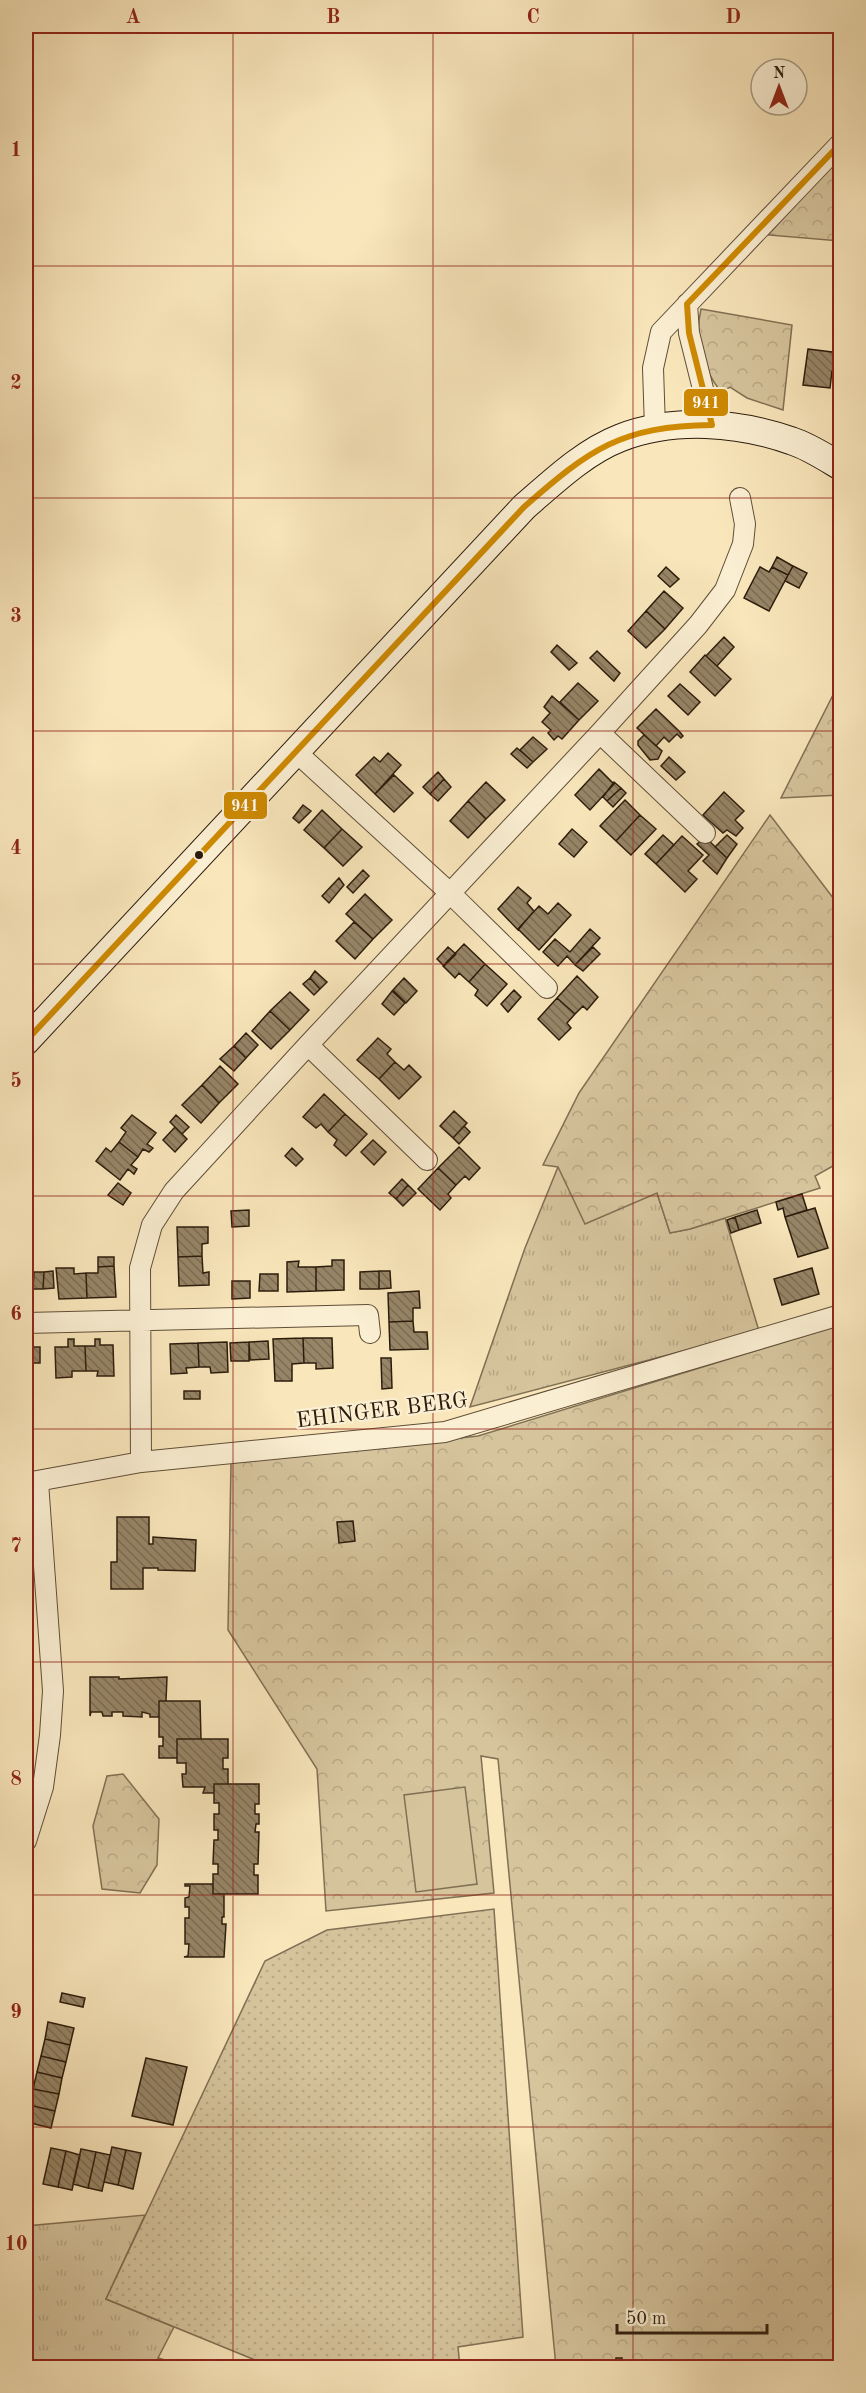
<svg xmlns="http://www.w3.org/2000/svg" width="866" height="2393" viewBox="0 0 866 2393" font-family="'Old Standard TT',serif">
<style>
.grass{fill:url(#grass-tufts);stroke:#817054;stroke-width:1.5}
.forest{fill:url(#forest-crowns);stroke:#817054;stroke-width:1.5}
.garden{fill:url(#garden-dots);stroke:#817054;stroke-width:1.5}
.pitch{fill:#d6c49d;stroke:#817054;stroke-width:1.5}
.building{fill:url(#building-back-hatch);stroke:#2c1c0c;stroke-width:1.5}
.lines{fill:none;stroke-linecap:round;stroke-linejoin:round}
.street-casing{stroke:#5f4e38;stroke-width:22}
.secondary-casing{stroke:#2c1c0c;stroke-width:29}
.street{stroke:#fbefd3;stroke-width:20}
.secondary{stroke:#fbefd3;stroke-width:27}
.bus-1-casing{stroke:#fbefd3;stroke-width:10}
.bus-1{stroke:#ce8a02;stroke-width:6}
.grid{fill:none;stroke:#8f2418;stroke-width:1.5;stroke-opacity:0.55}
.bus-dot{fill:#2c1c0c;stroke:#fbefd3;stroke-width:2}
.labels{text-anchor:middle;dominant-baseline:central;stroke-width:4.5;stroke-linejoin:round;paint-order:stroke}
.street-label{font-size:22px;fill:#2c1c0c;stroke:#fbefd3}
.line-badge{stroke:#fbefd3;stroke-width:2}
.badge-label{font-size:16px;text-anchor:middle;font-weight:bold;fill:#fff}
.neatline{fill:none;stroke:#8f2418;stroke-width:2}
.grid-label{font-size:20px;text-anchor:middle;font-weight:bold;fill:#8f2418}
</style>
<defs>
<pattern id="grass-tufts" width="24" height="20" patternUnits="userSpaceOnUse" patternTransform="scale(1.5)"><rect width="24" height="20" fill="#d6c49d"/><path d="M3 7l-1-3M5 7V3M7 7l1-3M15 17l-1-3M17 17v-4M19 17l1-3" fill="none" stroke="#b8a886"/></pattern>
<pattern id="forest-crowns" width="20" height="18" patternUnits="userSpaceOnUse" patternTransform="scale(1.5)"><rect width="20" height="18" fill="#d6c49d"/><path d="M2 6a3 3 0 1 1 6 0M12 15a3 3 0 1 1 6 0" fill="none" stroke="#b8a886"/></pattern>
<pattern id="garden-dots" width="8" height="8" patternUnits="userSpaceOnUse" patternTransform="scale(1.5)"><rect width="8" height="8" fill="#d6c49d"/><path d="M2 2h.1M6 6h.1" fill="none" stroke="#b8a886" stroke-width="1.8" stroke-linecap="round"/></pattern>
<pattern id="building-back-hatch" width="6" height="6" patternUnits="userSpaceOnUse" patternTransform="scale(1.5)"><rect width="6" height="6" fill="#978567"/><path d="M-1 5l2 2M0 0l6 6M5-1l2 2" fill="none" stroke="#7b6c53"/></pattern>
</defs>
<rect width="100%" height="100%" fill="#f9e6bb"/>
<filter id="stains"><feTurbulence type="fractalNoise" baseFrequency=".00333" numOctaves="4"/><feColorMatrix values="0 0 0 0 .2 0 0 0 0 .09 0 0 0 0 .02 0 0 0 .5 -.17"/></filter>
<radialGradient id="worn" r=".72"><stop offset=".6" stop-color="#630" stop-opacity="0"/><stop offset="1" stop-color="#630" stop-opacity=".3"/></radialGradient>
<path class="grass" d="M558,1167L657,1193L670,1233L690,1229L725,1218L759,1331L470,1407L525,1248Z
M145,2215L106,2299L174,2327L158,2358L189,2367L26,2368V2226Z"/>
<path class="forest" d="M840,156V241L768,235Z
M701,309L792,325L783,410L747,398L730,387L721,392C702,368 694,339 701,309Z
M840,681V795L781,798Z
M770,815L840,907V1162L815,1176L820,1188L690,1229L670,1233L657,1193L585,1224L558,1167L543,1165L579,1093Z
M840,1325V2367H556L498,1759L481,1756L494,1893L326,1911L317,1769L228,1630L231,1463L478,1436Z
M123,1774L159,1819L157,1865L140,1893L102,1889L93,1826L107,1776Z"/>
<path class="garden" d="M494,1909L523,2337L458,2347L460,2367L300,2368L265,2364L106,2299L265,1961L327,1930Z"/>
<path class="pitch" d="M465,1787L477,1884L416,1892L404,1795Z"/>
<path class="building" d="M808,349L840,353V372L832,371L830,388L803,385Z
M777,557L793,566L788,575L772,567Z
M793,566L807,573L799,588L785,581Z
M666,567L679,579L670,587L658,576Z
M760,567L769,572L772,567L788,575L769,611L744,598Z
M664,591L683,608L665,629L646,611Z
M646,611L665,629L646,648L628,631Z
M724,637L734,647L717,666L706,656Z
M557,645L577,663L569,670L551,652Z
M597,651L620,673L614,681L590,658Z
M705,655L731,679L715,696L690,672Z
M578,683L598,701L579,720L560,702Z
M680,684L700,702L688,715L668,696Z
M552,696L579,720L562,739L558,736L554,740L548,733L551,730L542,722L550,713L544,707Z
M656,709L679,731L683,736L681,738L677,734L669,742L664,737L656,746L637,728Z
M644,735L662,751L658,759L650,760L638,745V741Z
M533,737L547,749L533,762L520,750Z
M517,748L533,762L527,768L511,754Z
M388,753L401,765L375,794L356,775L374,757L380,762Z
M669,757L685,772L676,780L661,766Z
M599,769L614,784L590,810L575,795Z
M438,772L444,779L430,794L423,787Z
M394,775L413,793L394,812L375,794Z
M444,779L451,787L438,801L430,794Z
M486,782L505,800L486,819L468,801Z
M614,782L621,788L607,801L603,797Z
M621,788L626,793L613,807L607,801Z
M724,792L744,811L735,820L743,828L736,836L727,830L723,833L703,815Z
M625,800L640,815L616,841L600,826Z
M468,801L486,819L468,838L450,821Z
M303,805L311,811L299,823L293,818Z
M322,810L342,829L324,848L304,830Z
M640,815L656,829L631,855L616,841Z
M342,829L362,847L343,866L324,848Z
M572,829L587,842L574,857L559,844Z
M663,835L674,845L656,864L645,854Z
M727,835L737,844L727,858L715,847Z
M682,836L703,855L688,871L697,879L685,892L656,864Z
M705,837L727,858L717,874L703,861L709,855L697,844Z
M363,870L369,876L353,893L347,887Z
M339,878L344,885L329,903L322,896Z
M518,887L531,898L527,903L534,911L518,930L498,909Z
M365,894L392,920L373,939L346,914Z
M558,903L571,915L539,950L518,929L539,906L548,914Z
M354,922L373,939L355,959L336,941Z
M590,929L600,938L575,965L567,956L558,966L543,952L555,939L570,952Z
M464,944L485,964L469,982L459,973L455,978L443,966Z
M448,947L456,954L444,966L437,959Z
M593,947L600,954L583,971L575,965Z
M485,964L507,984L487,1006L475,995L478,990L469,982Z
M315,971L327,982L320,989L310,978Z
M577,976L598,997L587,1010L583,1006L575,1014L557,998Z
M310,978L320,989L314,995L303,984Z
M404,978L417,991L406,1003L393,990Z
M514,990L521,997L508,1012L501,1004Z
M392,991L405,1003L394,1015L382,1004Z
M290,992L309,1010L290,1030L270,1011Z
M557,998L575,1014L567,1023L571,1028L559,1040L538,1019Z
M270,1011L290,1030L271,1049L252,1031Z
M246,1033L258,1045L246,1058L234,1046Z
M378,1038L391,1049L387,1054L395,1062L379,1079L357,1060Z
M234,1046L246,1058L234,1071L220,1059Z
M395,1062L404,1070L409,1065L421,1077L399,1099L379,1079Z
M220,1066L238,1084L219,1103L202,1085Z
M202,1085L219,1103L201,1123L182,1105Z
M324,1094L345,1114L328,1132L321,1124L316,1128L303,1117Z
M454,1111L467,1123L453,1138L440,1126Z
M345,1114L367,1134L346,1156L334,1145L337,1140L328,1132Z
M132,1115L156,1133L147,1144L153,1148L149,1152L143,1149L138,1157L119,1142L126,1132L121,1128Z
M176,1115L189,1127L182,1134L170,1122Z
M464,1126L470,1132L459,1144L453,1138Z
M175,1127L187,1139L175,1152L163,1140Z
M373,1140L386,1152L374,1165L361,1152Z
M119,1142L138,1157L131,1165L137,1169L134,1174L128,1169L120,1180L96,1161L106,1148L111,1152Z
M459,1147L480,1168L469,1180L465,1176L456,1185L438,1168Z
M292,1148L303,1159L296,1166L285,1156Z
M438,1168L456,1185L448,1194L451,1198L440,1210L418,1189Z
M402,1179L408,1185L396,1199L389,1193Z
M118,1183L131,1193L123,1205L108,1195Z
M408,1185L416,1193L403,1206L396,1199Z
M802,1194L807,1210L785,1217L783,1208L778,1210L776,1202Z
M815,1208L828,1248L798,1257L785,1217Z
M249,1210V1226L232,1227L231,1211Z
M757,1210L761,1223L739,1230L735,1217Z
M735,1217L739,1230L731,1233L727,1220Z
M177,1227H208V1243L202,1244V1256L178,1257Z
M202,1256L203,1273L209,1272V1285L179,1286L178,1257Z
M98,1257H114V1266L98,1267Z
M332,1260H344V1290L316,1291V1267L332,1266Z
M299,1261L298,1267H316V1291L287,1292V1262Z
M114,1266L116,1297L87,1298L86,1273H98V1267Z
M56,1268H74V1274L86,1273L87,1298L59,1299Z
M812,1268L819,1294L782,1305L774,1279Z
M53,1271L54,1288L43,1289L44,1272Z
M379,1271V1289H360V1272Z
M379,1271H390L391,1288L379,1289Z
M34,1272H44L43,1289H33Z
M260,1274H278V1291H259Z
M232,1281H250V1298L232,1299Z
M419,1291L420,1308H413V1321L389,1322L388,1293Z
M413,1321L414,1332H427L428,1349L390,1350L389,1322Z
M303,1338L304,1363L292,1364V1381H275L273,1339Z
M303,1338H332L333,1368L316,1369V1363H304Z
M68,1339H74V1346H85L86,1371H72V1377L56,1378L55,1347H68Z
M95,1339H100V1345H113L114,1376H97L98,1371H86L85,1346H95Z
M268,1341L269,1359L250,1360L249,1342Z
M227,1342L228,1372L211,1373L210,1367H199L198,1343Z
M249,1342V1361H231L230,1343Z
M198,1343L199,1367L186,1368L187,1373L171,1374L170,1344Z
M26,1345H29V1361H26Z
M29,1347H40V1363H30Z
M381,1358H391L392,1388L382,1389Z
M184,1391H200V1399H184Z
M117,1517H149V1544H153V1537L196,1540L195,1571L158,1570V1568H143V1589H111V1562H117Z
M353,1521L355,1541L339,1543L337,1522Z
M90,1677H119V1679L167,1677L166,1701H159V1717H150V1714L142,1712V1717L123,1716V1712H112V1716H103L102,1712H91L90,1716Z
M159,1701H200L201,1739H177V1758H159V1746H163V1737H159Z
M177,1739H228V1758H223V1769H228V1784H214V1793H203L205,1787H183L182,1774H186V1763H177Z
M214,1784H259V1804H255V1814H259V1824H256L255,1832H259L258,1864H254V1875H258V1894H213V1874H218V1864H213L214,1840H218V1830H214V1814H219V1803H214Z
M185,1884H213V1894H224V1917H222V1924H226L224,1957H184L188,1956L189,1944H185V1918H189V1907H185V1898L189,1897L190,1886H185Z
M62,1993L85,1998L83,2007L60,2002Z
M48,2022L74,2028L70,2045L45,2039Z
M45,2039L70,2045L66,2062L41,2056Z
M41,2056L66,2062L62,2078L37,2072Z
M146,2058L187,2067L173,2125L132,2116Z
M37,2072L62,2078L59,2094L33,2089Z
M33,2089L59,2094L55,2111L29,2105Z
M29,2105L55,2111L51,2128L26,2122Z
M112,2147L126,2150L118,2185L104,2182Z
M51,2148L66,2151L58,2187L43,2184Z
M81,2149L96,2152L88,2188L73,2184Z
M126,2150L141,2153L133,2189L118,2185Z
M66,2151L80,2155L72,2190L58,2187Z
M96,2152L110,2155L102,2191L88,2188Z
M616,2358H622L621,2367L615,2366Z"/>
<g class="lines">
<defs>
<path id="street" d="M687,304L689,333L712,425
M655,428L653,368L661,332L840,144
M600,733L705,833
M295,751L450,893L547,988
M308,1045L427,1160
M26,1323L368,1315L370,1333
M141,1462L140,1268L152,1225L174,1191L308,1045L600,733L698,625L725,590L743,544L745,524L740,498
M26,1483L141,1462L445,1432L840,1315
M26,1841L43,1787L50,1735L53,1691L38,1482"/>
<path id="secondary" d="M26,1041L524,507C553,482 584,452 620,438C674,417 738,422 792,441C808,446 825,457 840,466"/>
</defs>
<use href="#street" class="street-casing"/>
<use href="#secondary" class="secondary-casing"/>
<use href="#street" class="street"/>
<use href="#secondary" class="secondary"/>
<defs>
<path id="bus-1" d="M26,1041L524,507C590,449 621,426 712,425L689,333L687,304L840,144"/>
</defs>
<use href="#bus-1" class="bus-1-casing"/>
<use href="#bus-1" class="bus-1"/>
</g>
<path class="grid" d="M233,26V2368M433,26V2368M633,26V2368M26,266H840M26,498H840M26,731H840M26,964H840M26,1196H840M26,1429H840M26,1662H840M26,1895H840M26,2127H840"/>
<circle class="bus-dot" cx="199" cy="855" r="5"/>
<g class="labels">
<g class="street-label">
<text transform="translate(382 1411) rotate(-7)">EHINGER BERG</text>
</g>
</g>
<g class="line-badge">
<rect x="683" y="388" width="46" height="29" rx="6" fill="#ce8a02"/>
<rect x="223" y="791" width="45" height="29" rx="6" fill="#ce8a02"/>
</g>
<g class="badge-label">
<text x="706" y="408">941</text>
<text x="245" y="811">941</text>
</g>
<rect width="866" height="2393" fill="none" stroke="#f9e6bb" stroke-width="66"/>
<g transform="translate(779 87)"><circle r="28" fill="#fbefd3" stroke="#a89b83" stroke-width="1.5"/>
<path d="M0-4.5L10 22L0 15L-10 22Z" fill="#8f2418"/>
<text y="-9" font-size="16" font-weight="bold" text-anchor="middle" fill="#2c1c0c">N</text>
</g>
<path d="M617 2324v9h150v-9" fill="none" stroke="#2c1c0c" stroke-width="3"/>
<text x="626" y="2324" font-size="18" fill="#2c1c0c" stroke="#fbefd3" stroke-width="4.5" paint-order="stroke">50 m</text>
<rect x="33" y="33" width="800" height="2327" class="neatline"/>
<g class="grid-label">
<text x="133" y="23">A</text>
<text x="333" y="23">B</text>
<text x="533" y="23">C</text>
<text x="733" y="23">D</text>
<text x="16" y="156">1</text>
<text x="16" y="389">2</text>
<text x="16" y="622">3</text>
<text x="16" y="854">4</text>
<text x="16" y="1087">5</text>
<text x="16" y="1320">6</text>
<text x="16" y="1552">7</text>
<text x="16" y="1785">8</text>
<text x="16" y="2018">9</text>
<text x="16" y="2250">10</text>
</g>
<rect width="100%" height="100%" filter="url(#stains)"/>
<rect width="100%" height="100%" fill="url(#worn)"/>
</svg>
